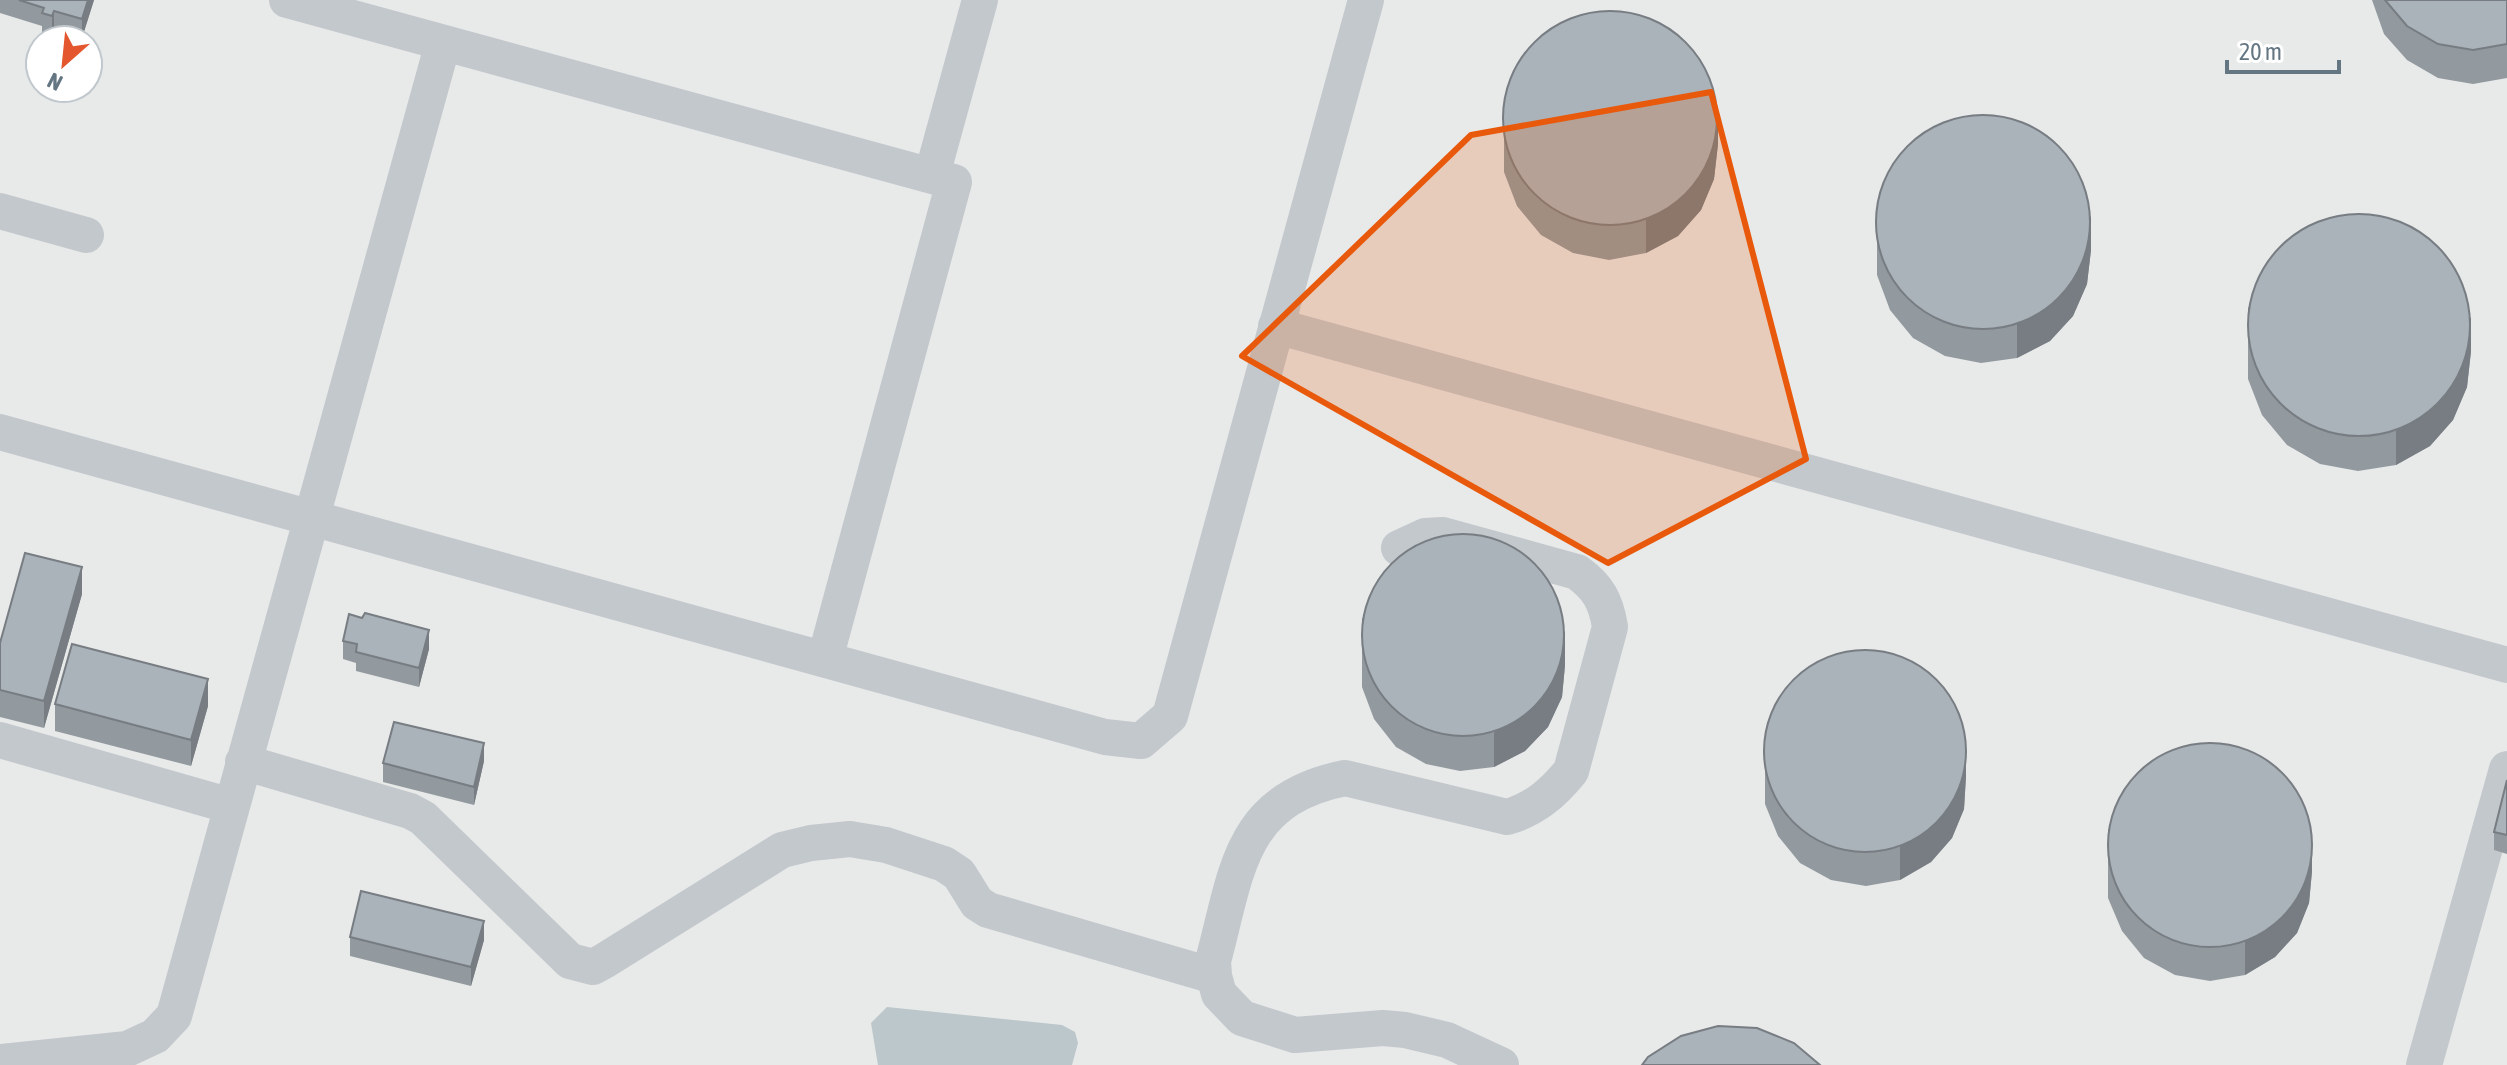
<svg xmlns="http://www.w3.org/2000/svg" width="2507" height="1065" viewBox="0 0 2507 1065" font-family="'Asap Condensed',sans-serif">
<style>
.built{fill:#e8e9e9;fill-rule:evenodd}
.water{fill:#bbc7cb}
.lines{fill:none;stroke-linecap:round;stroke-linejoin:round}
.minor{stroke:#c3c8cc;stroke-width:36}
.wall{fill:#929a9f}
.shaded-wall{fill:#777d82}
.building{fill:#aab3b9;stroke:#777d82;stroke-width:2}
.marked{fill:#e8590c;fill-opacity:0.2;stroke:#e8590c;stroke-width:6;stroke-linejoin:round}
</style>
<rect width="100%" height="100%" fill="#fafaf8"/>
<path class="built" d="M0,0H2507V1065H0ZM40,40H88V88H40Z"/>
<path class="water" d="M887,1007L1062,1025L1075,1032L1078,1043L1072,1065H878L871,1023Z"/>
<g class="lines">
<path class="minor" d="M287,0L954,182L825,659
M932,175L980,0
M0,211L86,235
M1276,326L2507,665
M0,432L1105,737L1141,741L1170,716L1366,0
M0,740L231,806
M243,762L410,811L423,818L570,961L593,967L604,961L782,850L811,843L850,839L886,845L944,864L959,874L977,903L988,910L1214,976L1219,994L1242,1018L1295,1035L1383,1028L1405,1030L1447,1040L1501,1065
M1214,976L1213,961C1237,873 1238,799 1345,778L1507,817C1535,809 1553,793 1571,771L1610,627C1606,601 1598,587 1577,572L1443,535L1425,536L1399,548
M0,1062L127,1049L155,1036L174,1016L443,43
M2424,1065L2507,769"/>
</g>
<path class="wall" d="M0,0H94L82,38L54,29L52,35L42,32V26L0,13Z
M2372,0H2507V78L2473,84L2438,78L2407,60L2384,34Z
M1504,101L1718,144L1714,179L1701,210L1678,236L1646,253L1609,260L1573,253L1541,235L1517,206L1504,172Z
M1877,205L2091,250L2087,284L2073,316L2050,341L2017,358L1981,363L1945,356L1913,338L1890,310L1877,275Z
M2248,307L2471,351L2467,387L2453,420L2430,446L2396,465L2358,471L2320,464L2287,445L2262,415L2248,379Z
M82,594L44,728L0,717V643Z
M1362,618L1565,665L1562,697L1548,727L1525,751L1494,767L1460,771L1426,764L1396,747L1374,719L1362,687Z
M343,641L429,649L419,687L356,671V663L343,659Z
M55,704L208,706L191,766L55,731Z
M1765,735L1966,776L1964,809L1952,838L1931,862L1900,880L1866,886L1831,880L1800,863L1778,836L1765,804Z
M484,761L474,805L383,782V763Z
M2507,780V854L2494,850V832Z
M2108,829L2312,871L2309,903L2297,933L2275,957L2245,975L2210,981L2175,975L2144,958L2122,931L2108,898Z
M350,937L484,940L471,986L350,956Z"/>
<path class="shaded-wall" d="M88,0H94L82,38V19Z
M54,11V29L52,35V16Z
M1718,110V144L1714,179L1701,210L1678,236L1646,253V220Z
M2091,216V250L2087,284L2073,316L2050,341L2017,358V324Z
M2471,317V351L2467,387L2453,420L2430,446L2396,465V431Z
M82,567V594L44,728V701Z
M429,630V649L419,687V668Z
M1565,631V665L1562,697L1548,727L1525,751L1494,767V733Z
M208,679V706L191,766V740Z
M1966,742V776L1964,809L1952,838L1931,862L1900,880V846Z
M484,743V761L474,805V787Z
M2312,837V871L2309,903L2297,933L2275,957L2245,975V941Z
M484,921V940L471,986V967Z"/>
<path class="building" d="M19,0H88L82,19L54,11L52,16L42,13L44,8Z
M2385,0H2507V44L2473,50L2438,44L2407,26Z
M1503 118a107 107 0 1 1 214 0a107 107 0 1 1-214 0Z
M1876 222a107 107 0 1 1 214 0a107 107 0 1 1-214 0Z
M2248 325a111 111 0 1 1 222 0a111 111 0 1 1-222 0Z
M1362 635a101 101 0 1 1 202 0a101 101 0 1 1-202 0Z
M25,553L82,567L44,701L0,690V643Z
M365,613L429,630L419,668L356,652L357,644L343,641L349,614L362,618Z
M72,644L208,679L191,740L55,704Z
M1764 751a101 101 0 1 1 202 0a101 101 0 1 1-202 0Z
M394,722L484,743L474,787L383,763Z
M2108 845a102 102 0 1 1 204 0a102 102 0 1 1-204 0Z
M2507,780V835L2494,832Z
M361,891L484,921L471,967L350,937Z
M1718,1026L1757,1028L1794,1043L1820,1065H1642L1648,1057L1681,1036Z"/>
<path class="marked" d="M1711,92L1806,459L1608,563L1242,356L1471,135Z"/>
<g transform="translate(64 64) rotate(207)"><circle r="38" fill="#ffffff" stroke="#c1c8cd" stroke-width="2"/>
<path d="M0-6L14 30L0 20L-14 30Z" fill="#e4572e"/>
<text y="-12" font-size="22" font-weight="bold" text-anchor="middle" fill="#657683">N</text>
</g>
<path d="M2227 60v12h112v-12" fill="none" stroke="#657683" stroke-width="4"/>
<text x="2239" y="60" font-size="24" fill="#657683" stroke="#ffffff" stroke-width="6" paint-order="stroke">20 m</text>
</svg>
